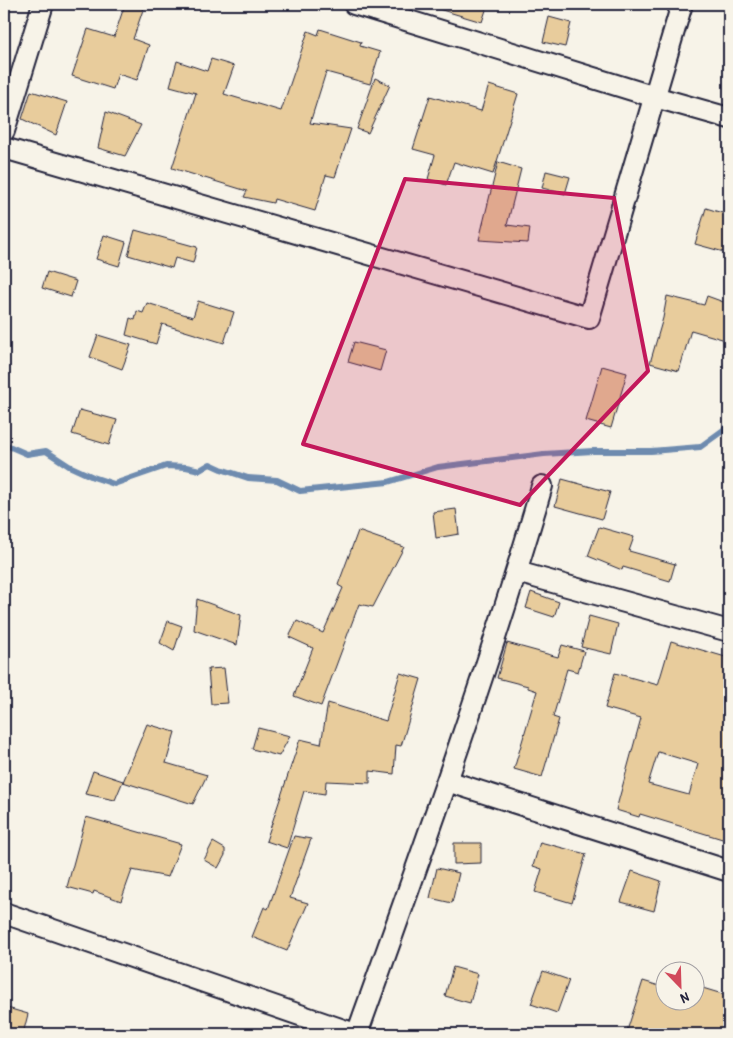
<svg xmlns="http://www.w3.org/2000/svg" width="733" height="1038" viewBox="0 0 733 1038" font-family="'Patrick Hand',sans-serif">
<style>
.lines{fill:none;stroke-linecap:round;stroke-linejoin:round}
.stream{stroke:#6e8baf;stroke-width:6}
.building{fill:#e8cc9c;stroke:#22223b;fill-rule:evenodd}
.minor-casing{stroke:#22223b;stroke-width:24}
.minor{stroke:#f7f3e8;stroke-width:20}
.marked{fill:#c2185b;fill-opacity:0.2;stroke:#c2185b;stroke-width:4;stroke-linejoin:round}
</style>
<rect width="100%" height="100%" fill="#f7f3e8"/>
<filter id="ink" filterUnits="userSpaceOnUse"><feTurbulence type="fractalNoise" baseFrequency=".02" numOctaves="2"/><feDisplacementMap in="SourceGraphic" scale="10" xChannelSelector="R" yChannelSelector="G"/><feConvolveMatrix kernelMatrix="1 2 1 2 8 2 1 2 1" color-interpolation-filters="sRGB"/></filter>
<g filter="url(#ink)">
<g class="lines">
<path class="stream" d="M4,444L27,454L46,451L69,466L93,477L114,484L166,466L186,467L200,470L210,464L221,469L248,478L277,480L300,491L388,482L438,467L544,454L593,451H651L700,447L729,426"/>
</g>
<path class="building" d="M125,4H145L133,39L149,45L137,80L118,74L113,89L72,76L88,29L114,37Z
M435,4H488L482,22L435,8Z
M549,17L571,23L565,47L543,42Z
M320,29L361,42L360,46L380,52L370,84L326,72L310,123L351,129L335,177L326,175L315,211L274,199L273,203L244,197L247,191L172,168L196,93L170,86L177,61L207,71L211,59L234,66L224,94L281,111L308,31L318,35Z
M375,78L390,85L368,133L357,129Z
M489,85L518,94L493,174L454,162L446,185L428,179L435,155L413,149L430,96L481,111Z
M31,91L67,102L56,135L22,119Z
M106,112L141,125L125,156L98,148Z
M498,162L521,169L507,225L530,228L528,243L479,240Z
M546,171L570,177L565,194L542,188Z
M706,208L729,215V235L724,252L695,244Z
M135,230L197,247L193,263L175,258L172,268L128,255Z
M104,235L126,242L119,266L96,259Z
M47,272L76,281L71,297L42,288Z
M667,296L704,305L707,296L729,304V341L691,330L679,371L650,363L663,318Z
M198,301L234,312L224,343L162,324L156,344L126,335L130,318L135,320L137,311L143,313L147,303L193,317Z
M98,335L131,345L122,369L90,357Z
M354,342L386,350L380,371L348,362Z
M602,366L627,373L611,428L586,421Z
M80,410L117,420L109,445L72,434Z
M562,479L610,492L602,519L555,506Z
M456,509L459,534L436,538L433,512Z
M599,527L634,537L629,551L675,564L670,581L623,567L622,570L588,556Z
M358,531L404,547L373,607L359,604L321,706L294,696L313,648L289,637L297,621L323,633L343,588L338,585Z
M531,592L559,602L554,617L526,608Z
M197,599L241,615L237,645L194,630Z
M589,616L618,624L611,654L581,647Z
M168,621L182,626L174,651L160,643Z
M671,641L729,658V682L723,703L729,704V841L640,814L639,817L616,810L641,718L605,708L615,673L658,685ZM658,752L698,764L689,795L648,784Z
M507,643L558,657L562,645L584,651L578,672L567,669L553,717L559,719L542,777L514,769L537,691L528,688V686L497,678Z
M224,668L228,703L211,704L208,669Z
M400,673L421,679L401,746L396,745L394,774L370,771V783L326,781L325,794L304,791L287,848L266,841L300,739L321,744L328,703L386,721Z
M147,724L175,732L166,763L207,775L193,804L123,782Z
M258,728L290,736L279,756L252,749Z
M93,771L123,781L115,800L85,794Z
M86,817L181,844L168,877L132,870L121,901L94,891L93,894L67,887Z
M294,836L311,839L290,898L308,903L287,951L252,937L264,907L268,909Z
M213,842L225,849V855L218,868L204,860Z
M540,842L586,854L572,903L535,892L542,869L533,866Z
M454,843H481V863L454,864Z
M437,868L459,873L452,903L430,898Z
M632,871L661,881L654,911L621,902Z
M453,967L478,974L470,1003L445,996Z
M543,971L569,980L557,1013L531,1004Z
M643,981L666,988V1000H696V986L729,996V1034H626Z
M4,1007L28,1014L23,1034H4Z"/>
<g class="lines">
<defs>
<path id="minor" d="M354,4L655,97L729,118
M4,131L43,4
M4,148L589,318L682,4
M517,572L729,631
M447,781L729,871
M4,913L355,1034
M357,1034C422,853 488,671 542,486"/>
</defs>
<use href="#minor" class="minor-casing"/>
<use href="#minor" class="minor"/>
</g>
</g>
<path class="marked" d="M405,179L614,198L648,371L520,505L303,444Z"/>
<rect width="733" height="1038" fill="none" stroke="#f7f3e8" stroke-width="20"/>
<rect x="10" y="10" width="713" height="1018" fill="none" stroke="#22223b" stroke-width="2" filter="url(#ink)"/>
<g transform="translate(680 986) rotate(157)"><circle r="24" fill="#f7f3e8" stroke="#a29fa3"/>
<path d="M0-4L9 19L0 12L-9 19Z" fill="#d1495b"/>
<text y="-8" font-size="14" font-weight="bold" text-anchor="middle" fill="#22223b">N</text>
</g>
</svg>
